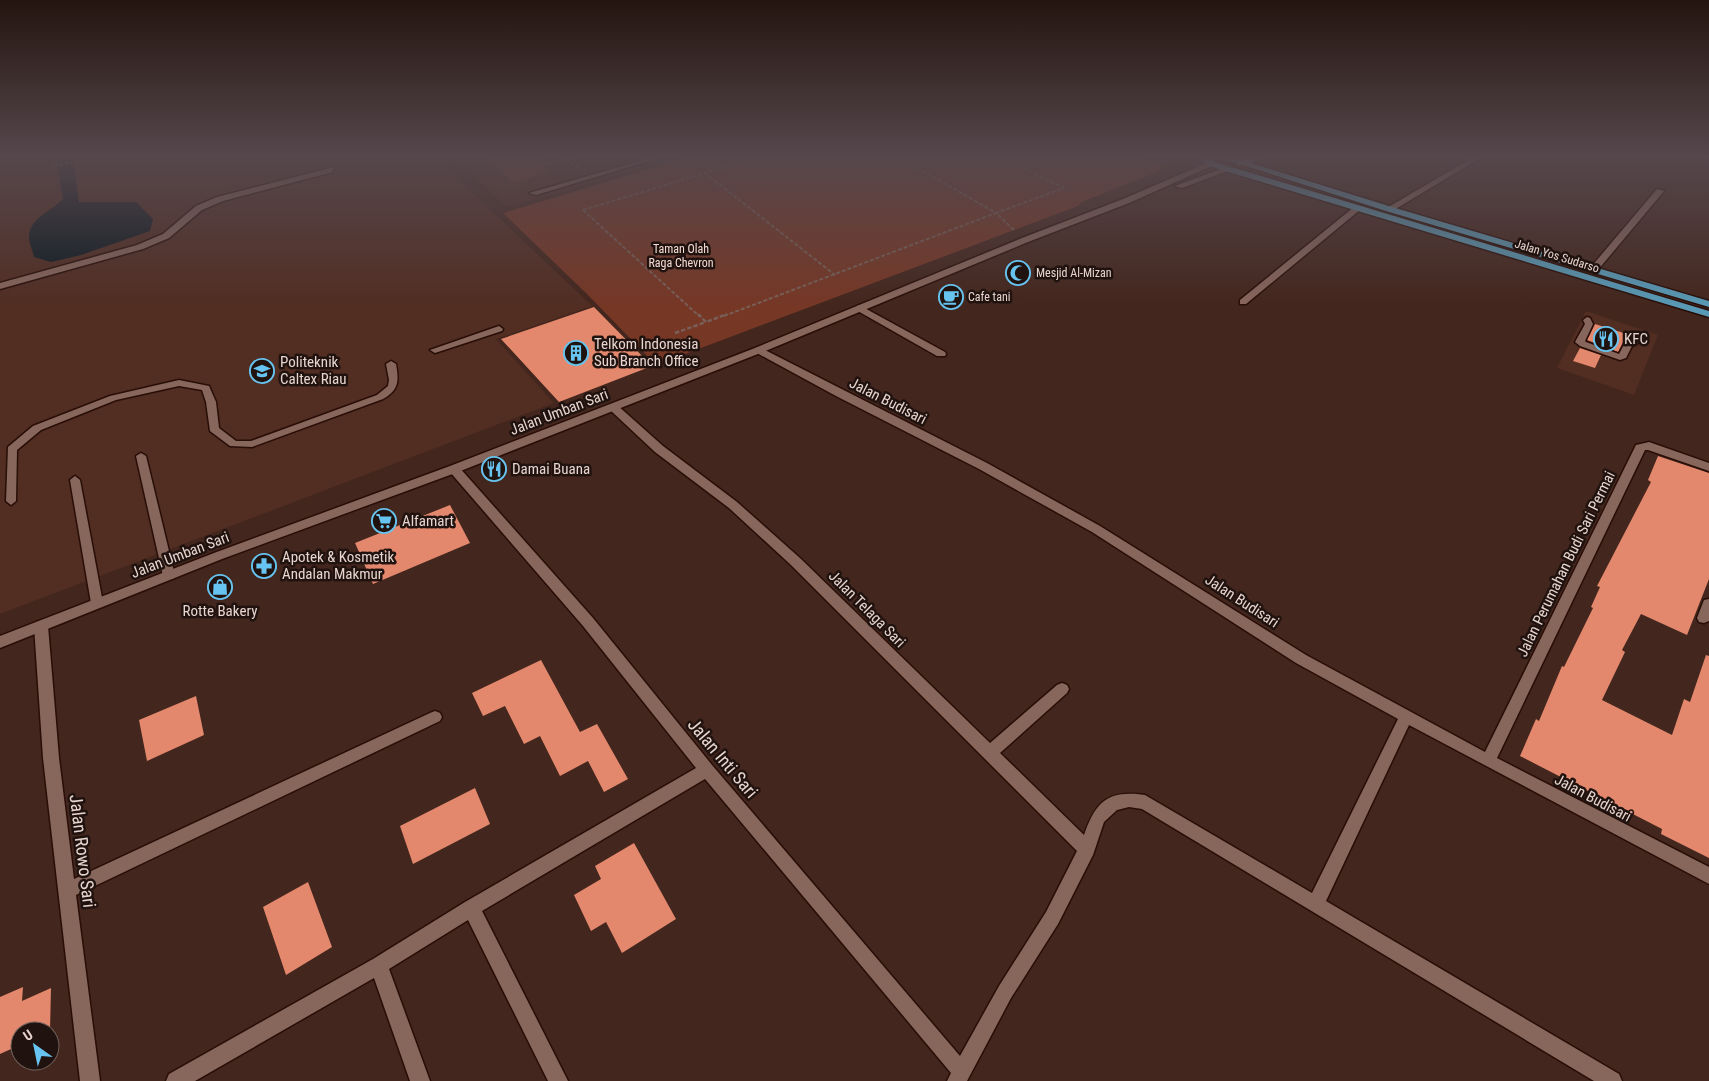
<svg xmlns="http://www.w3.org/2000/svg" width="1709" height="1081" viewBox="0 0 1709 1081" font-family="'Roboto Condensed',sans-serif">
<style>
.built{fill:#512d22}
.green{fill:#763725}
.water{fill:#0c1a21}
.building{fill:#e4886d}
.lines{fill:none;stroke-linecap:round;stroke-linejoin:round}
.lane-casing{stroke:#280e07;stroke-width:3}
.street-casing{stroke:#280e07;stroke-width:3}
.secondary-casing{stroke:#280e07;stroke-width:3}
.primary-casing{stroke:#280e07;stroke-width:3}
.path-far1{stroke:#795f57;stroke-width:2;stroke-dasharray:4 2;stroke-linecap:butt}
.path{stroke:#795f57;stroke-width:2.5;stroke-dasharray:4.5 2;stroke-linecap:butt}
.lane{fill:#87665c;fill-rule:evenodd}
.street{fill:#87665c;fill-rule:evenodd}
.secondary{fill:#87665c;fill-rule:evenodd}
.primary{fill:#589ab6;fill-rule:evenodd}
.labels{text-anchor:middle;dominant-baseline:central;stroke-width:5;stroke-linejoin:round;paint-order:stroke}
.far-park-label{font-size:12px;fill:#f6dcd5;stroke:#20130f}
.far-street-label{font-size:12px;fill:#e8d5cf;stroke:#20130f}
.far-poi-label{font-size:12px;fill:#e8d5cf;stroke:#20130f;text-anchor:start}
.poi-label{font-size:15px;fill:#e8d5cf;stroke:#20130f;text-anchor:start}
.street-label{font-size:15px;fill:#e8d5cf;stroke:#20130f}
.near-street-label{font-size:18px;fill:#e8d5cf;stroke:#20130f}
</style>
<rect width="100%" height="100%" fill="#43261d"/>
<path class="built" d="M0,156H437L451,172L592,306L496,339L554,403L0,614Z
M452,156H681L507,207Z
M1586,311L1658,335L1634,395L1557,368Z"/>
<path class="green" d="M501,156H532L550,172L513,183L489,159Z
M692,156H1136L1162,165V170L1082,202L1078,206L656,365L586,293L503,213Z"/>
<path class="water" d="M56,156H77L73,158L79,202H136L153,219L150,231L81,255L51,262L34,257C33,251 29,243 29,237C29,218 52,211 63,199Z"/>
<path class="building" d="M594,307L652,366L559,402L501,339Z
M1595,324L1630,335L1628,339L1624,340L1618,352L1587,340Z
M1580,348L1601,355L1595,368L1573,361Z
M1658,456L1709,473V579L1687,635L1641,614L1622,650L1625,652L1602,700L1672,735L1684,699L1690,702L1706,655L1709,656V858L1661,834L1662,829L1520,756L1536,719L1539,721L1562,666L1564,667L1593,608L1591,607L1600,587L1597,586L1651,482L1648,480Z
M450,505L470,543L373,584L355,543Z
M541,660L580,732L597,724L628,779L604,792L588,761L560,776L540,736L524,744L505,706L483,716L472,693Z
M196,696L204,735L147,761L139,720Z
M475,788L490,824L413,864L400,826Z
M634,843L676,919L622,953L606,922L591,931L574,895L601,879L595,866Z
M308,882L332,947L286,975L263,907Z
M23,987L22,1001L51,988L50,1031H20V1045L0,1054V997Z"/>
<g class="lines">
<defs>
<path id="lane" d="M657,156H666L536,195L529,193Z
M330,168H333V172L223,201L202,210L169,238L143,249L0,289V283L137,245L163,234L196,206L217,197Z
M1587,317L1590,318L1593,324L1585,341L1586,342L1619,354L1626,341L1633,340L1638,343L1632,346L1626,358L1620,360L1580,346L1575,342L1585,324L1583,320Z
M499,326L503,329L502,331L438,352L435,353L430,350Z
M391,361L396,364C399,381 399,390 383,399L252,447L230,446L210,431L206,402L202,390L179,386L116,400L41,430L17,450L16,501L11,505L6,501L8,447L33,426L110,396L179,380L209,386L216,402L219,428L236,441H251L377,395L388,386L389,380L386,364Z
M141,453L146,456L175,576L173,579H165L163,576L136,456Z
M75,476L80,480L103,603L101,606H93L91,603L70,480Z"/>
<path id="street" d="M1475,156H1484L1392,211L1385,209Z
M1657,189L1664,191L1597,271H1591V267Z
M1354,207L1361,209L1246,304H1240V300Z
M859,305L945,352L946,354L945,356H937L856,310L854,308Z
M759,347L987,463L1100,526L1306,655L1485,752L1636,445L1649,442L1709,463V471L1648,450H1645L1497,758L1709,867V884L1409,725L1326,901L1619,1074L1622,1081H1594L1142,809L1129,807L1117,810L1104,822L1093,855L1058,924L1011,998L967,1081H947L951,1073L705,779L482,911L568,1081H548L468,920L389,969L430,1081H410L374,978L195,1081H166L169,1074L373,959L465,902L696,768L583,626L450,472L448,469L454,465L458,466L593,618L712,765L960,1056L999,986L1046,912L1077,851L791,565L729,508L655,452L609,409L608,407L609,405H617L663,446L737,502L801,559L990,743L1057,685L1062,683L1067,685L1069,689L1067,693L1000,753L1084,835C1096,801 1108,790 1145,795L1312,893L1398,719L1296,663L1092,532L979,469L836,396L755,352V348Z
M1709,599V621L1704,623L1699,622L1697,618L1704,600Z
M41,621L46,622L48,626L59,758L74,879L430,713L435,711L440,713L442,717L440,721L76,895L100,1081H80L43,758L34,626L36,622Z"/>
<path id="secondary" d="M1209,162L1216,164L1129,203L1028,242L763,352L458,472L222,559L0,648V636L214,553L450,466L755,348L1022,238L1123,199Z
M1226,167L1233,169L1182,188L1175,186Z"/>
<path id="primary" d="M1196,156H1228L1243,160L1257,156H1268L1251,163L1392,207L1709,301V307L1386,211L1243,165L1237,166V163L1209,158L1215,162L1709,311V317L1209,166Z"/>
</defs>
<use href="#lane" class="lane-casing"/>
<use href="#street" class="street-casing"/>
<use href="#secondary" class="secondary-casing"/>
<use href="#primary" class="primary-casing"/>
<path class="path-far1" d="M536,156L546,164
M566,159L578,168
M543,165L576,156
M53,166L79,161
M705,173L835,275
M583,210L699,316
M583,210L761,156
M1014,230L996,213L1064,188L1017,165
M724,316L996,213L897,156"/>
<path class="path" d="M698,314L706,322L727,314
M675,333L706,322"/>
<use href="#lane" class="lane"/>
<use href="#street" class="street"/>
<use href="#secondary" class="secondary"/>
<use href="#primary" class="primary"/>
</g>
<linearGradient id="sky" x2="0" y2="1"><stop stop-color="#251510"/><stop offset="0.51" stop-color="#55474c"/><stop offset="1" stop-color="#55474c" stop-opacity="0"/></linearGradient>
<rect width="1709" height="307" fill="url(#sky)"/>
<defs>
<symbol id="mosque-ring" viewBox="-11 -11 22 22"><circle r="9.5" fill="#20130f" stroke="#67c4f0" stroke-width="1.5"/><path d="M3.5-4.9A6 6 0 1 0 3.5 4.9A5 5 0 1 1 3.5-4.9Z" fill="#67c4f0"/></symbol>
<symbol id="cafe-ring" viewBox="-11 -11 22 22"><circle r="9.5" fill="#20130f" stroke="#67c4f0" stroke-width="1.5"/><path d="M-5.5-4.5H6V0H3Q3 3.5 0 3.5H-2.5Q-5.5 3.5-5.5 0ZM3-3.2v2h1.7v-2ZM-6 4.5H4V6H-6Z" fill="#67c4f0"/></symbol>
<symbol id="restaurant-ring" viewBox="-11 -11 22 22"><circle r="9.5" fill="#20130f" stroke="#67c4f0" stroke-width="1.5"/><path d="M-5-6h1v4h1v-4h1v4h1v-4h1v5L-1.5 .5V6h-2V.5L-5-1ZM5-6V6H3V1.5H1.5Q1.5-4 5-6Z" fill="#67c4f0"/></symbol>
<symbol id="building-ring" viewBox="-11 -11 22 22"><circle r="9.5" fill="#20130f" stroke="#67c4f0" stroke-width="1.5"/><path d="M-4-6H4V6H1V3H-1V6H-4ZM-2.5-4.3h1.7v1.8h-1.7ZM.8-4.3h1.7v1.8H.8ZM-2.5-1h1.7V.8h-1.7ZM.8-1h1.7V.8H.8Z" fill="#67c4f0"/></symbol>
<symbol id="university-ring" viewBox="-11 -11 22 22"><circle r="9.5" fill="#20130f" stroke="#67c4f0" stroke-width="1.5"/><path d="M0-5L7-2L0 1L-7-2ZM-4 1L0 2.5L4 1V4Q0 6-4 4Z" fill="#67c4f0"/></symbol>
<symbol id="supermarket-ring" viewBox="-11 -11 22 22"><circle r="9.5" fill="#20130f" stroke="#67c4f0" stroke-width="1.5"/><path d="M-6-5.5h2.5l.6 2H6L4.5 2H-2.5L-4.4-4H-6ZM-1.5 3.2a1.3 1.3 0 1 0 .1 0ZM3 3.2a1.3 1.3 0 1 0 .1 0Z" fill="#67c4f0"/></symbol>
<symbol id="pharmacy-ring" viewBox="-11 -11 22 22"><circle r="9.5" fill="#20130f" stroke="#67c4f0" stroke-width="1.5"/><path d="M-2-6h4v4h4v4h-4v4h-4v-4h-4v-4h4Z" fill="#67c4f0"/></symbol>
<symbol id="shop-ring" viewBox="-11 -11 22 22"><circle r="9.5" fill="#20130f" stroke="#67c4f0" stroke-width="1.5"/><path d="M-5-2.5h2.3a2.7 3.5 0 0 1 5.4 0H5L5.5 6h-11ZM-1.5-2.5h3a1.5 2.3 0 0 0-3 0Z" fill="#67c4f0"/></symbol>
</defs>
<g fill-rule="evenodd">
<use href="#mosque-ring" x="1004" y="259" width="28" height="28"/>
<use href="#cafe-ring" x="937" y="283" width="28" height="28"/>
<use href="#restaurant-ring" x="1592" y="325" width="28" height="28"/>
<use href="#building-ring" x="562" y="339" width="28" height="28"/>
<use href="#university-ring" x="248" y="357" width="28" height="28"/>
<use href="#restaurant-ring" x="480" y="455" width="28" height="28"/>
<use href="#supermarket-ring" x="370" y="507" width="28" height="28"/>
<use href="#pharmacy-ring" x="250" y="552" width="28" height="28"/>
<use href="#shop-ring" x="206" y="573" width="28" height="28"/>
</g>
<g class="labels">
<g class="far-park-label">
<text x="681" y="249">Taman Olah<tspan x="681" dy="14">Raga Chevron</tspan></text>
</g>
<g class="far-street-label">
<text transform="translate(1557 256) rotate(17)">Jalan Yos Sudarso</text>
</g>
<g class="far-poi-label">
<text x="1036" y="273">Mesjid Al-Mizan</text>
<text x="968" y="297">Cafe tani</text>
</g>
<g class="poi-label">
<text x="1624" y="339">KFC</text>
<text x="594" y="344">Telkom Indonesia<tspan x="594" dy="17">Sub Branch Office</tspan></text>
<text x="280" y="362">Politeknik<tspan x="280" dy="17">Caltex Riau</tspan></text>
<text x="512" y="469">Damai Buana</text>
<text x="402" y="521">Alfamart</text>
<text x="282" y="557">Apotek &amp; Kosmetik<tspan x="282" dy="17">Andalan Makmur</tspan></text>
<text x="220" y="611" text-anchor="middle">Rotte Bakery</text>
</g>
<g class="street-label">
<text transform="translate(888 401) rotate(27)">Jalan Budisari</text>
<text transform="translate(559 412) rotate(-21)">Jalan Umban Sari</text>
<text transform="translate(180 555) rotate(-21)">Jalan Umban Sari</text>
<text transform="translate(1566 564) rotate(-64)">Jalan Perumahan Budi Sari Permai</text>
<text transform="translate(1242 601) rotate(33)">Jalan Budisari</text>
<text transform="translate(867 609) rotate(45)">Jalan Telaga Sari</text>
<text transform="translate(1593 798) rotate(28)">Jalan Budisari</text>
</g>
<g class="near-street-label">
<text transform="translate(723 758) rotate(50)">Jalan Inti Sari</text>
<text transform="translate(83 851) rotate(83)">Jalan Rowo Sari</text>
</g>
</g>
<g transform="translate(35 1046) rotate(327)"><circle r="24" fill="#20130f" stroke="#70615c"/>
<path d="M0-4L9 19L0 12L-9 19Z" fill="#67c4f0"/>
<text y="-8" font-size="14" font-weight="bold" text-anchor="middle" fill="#e8d5cf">U</text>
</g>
</svg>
